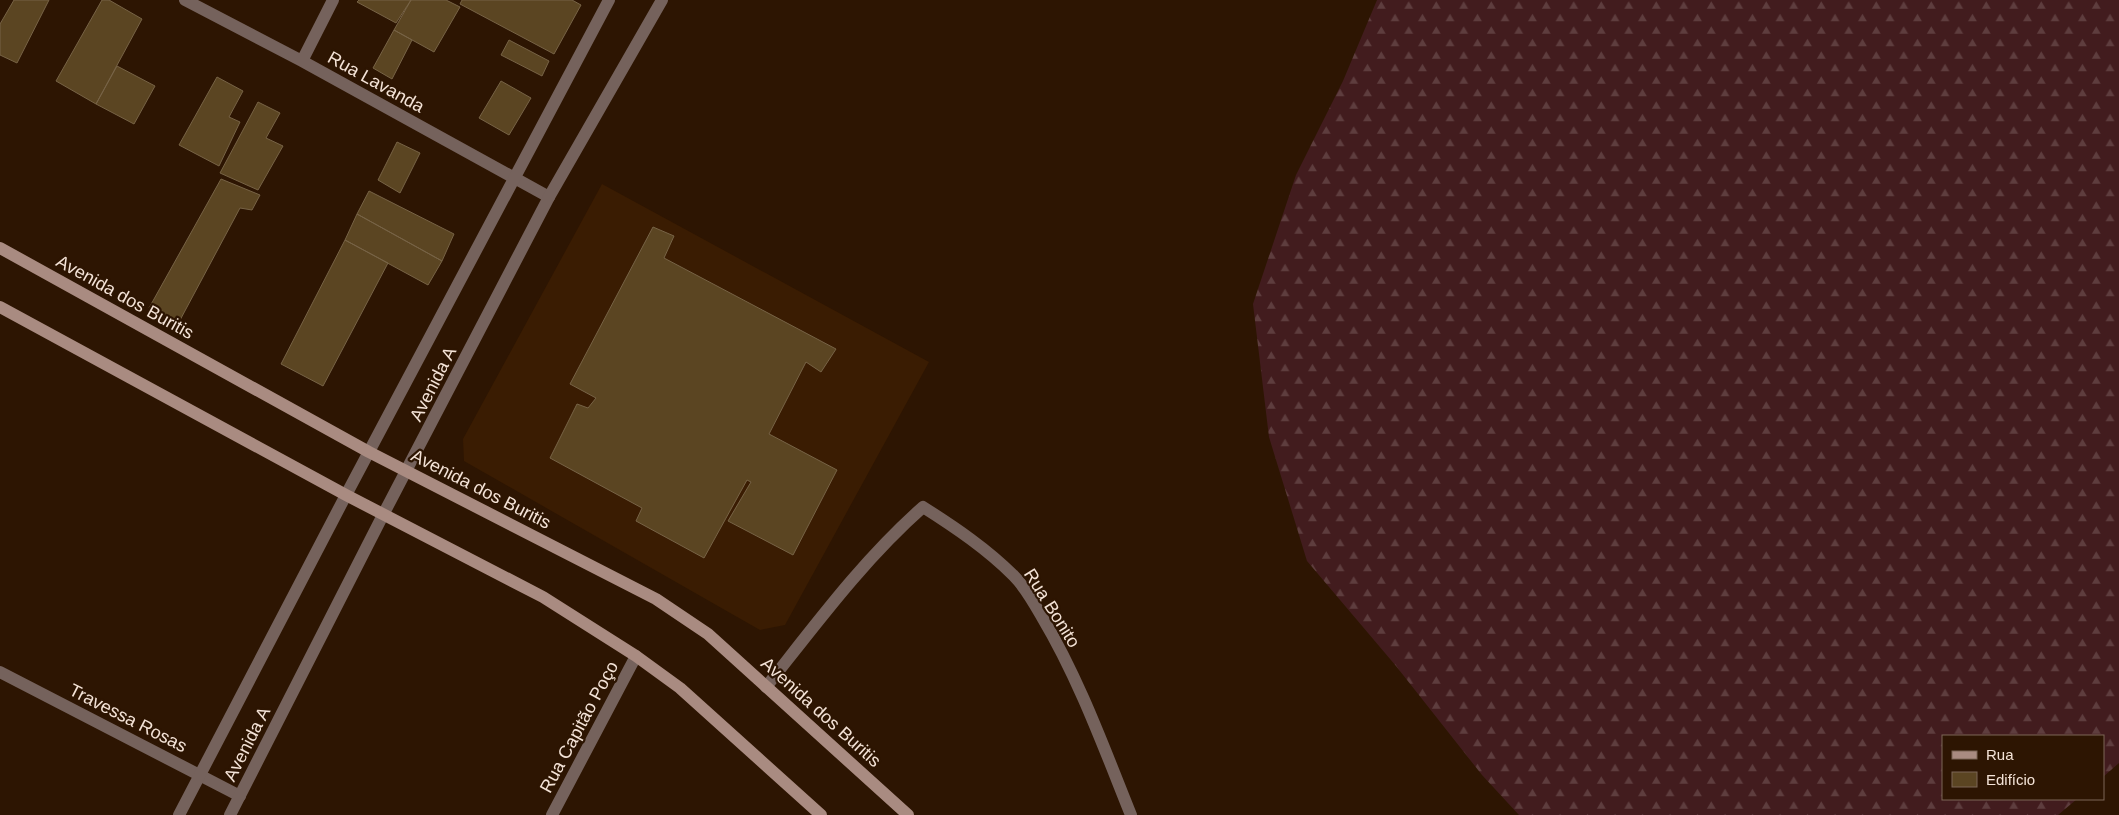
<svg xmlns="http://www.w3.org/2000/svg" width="2119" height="815" viewBox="0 0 2119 815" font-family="Helvetica,sans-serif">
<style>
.built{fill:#3a1c02}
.forest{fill:url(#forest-firs)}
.building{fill:#5b4522;stroke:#776346}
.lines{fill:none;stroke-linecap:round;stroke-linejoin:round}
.minor{stroke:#75625c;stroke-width:12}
.tertiary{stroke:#75625c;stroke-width:12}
.secondary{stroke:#a98b81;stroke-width:12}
.labels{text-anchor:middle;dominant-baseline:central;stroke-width:4.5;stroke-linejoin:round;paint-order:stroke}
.street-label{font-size:18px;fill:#f4e3d7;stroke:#2d1502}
</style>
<defs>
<pattern id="forest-firs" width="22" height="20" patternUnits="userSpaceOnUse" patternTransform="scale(1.25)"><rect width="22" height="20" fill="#421c1e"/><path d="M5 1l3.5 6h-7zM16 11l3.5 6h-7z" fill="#5e3d3e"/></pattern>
</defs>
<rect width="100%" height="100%" fill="#2d1502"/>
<path class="built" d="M602,184L929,362L785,625L760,630L464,461L463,439Z"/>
<path class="forest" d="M1377,0H2119V763L2103,777V736H1943V799H2077L2058,815H1519L1482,775L1396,666L1307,561L1269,437L1253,304L1296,175L1343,81Z"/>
<path class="building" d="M14,0H49L17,63L0,55V24Z
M102,0H109L142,19L96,104L56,81Z
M359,0H411L396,23L357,2Z
M411,0H446L460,7L434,52L394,30Z
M462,0H572L581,5L554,54L460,4Z
M394,30L412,40L392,79L373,68Z
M509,40L549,61L542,76L501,55Z
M117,66L155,86L134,124L96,104Z
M217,77L243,91L229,117L240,122L219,166L179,145Z
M501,81L531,98L509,135L479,118Z
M258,102L280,113L266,138L283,146L258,190L220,173Z
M397,142L420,153L400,193L378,180Z
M221,179L260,195L252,210L240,208L179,322L149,308Z
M369,191L454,234L442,261L357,214Z
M357,214L442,261L428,285L345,240Z
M653,227L674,236L664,258L836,349L821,372L806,362L769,434L837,470L793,555L728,521L751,482L747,480L704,558L636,521L642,508L550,458L577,404L588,408L596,398L570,384Z
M345,240L388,263L323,386L281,364Z"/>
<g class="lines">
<path class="minor" d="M185,0L302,61L549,197
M302,61L333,0
M0,672L240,796
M766,687C816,624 863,560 923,507C956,528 987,549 1014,576C1025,587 1034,603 1042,617C1079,679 1104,748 1131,815
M552,815L636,656"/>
<path class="tertiary" d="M179,815L346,495L609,0
M230,815L383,515L549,197L662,0"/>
<path class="secondary" d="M0,248L369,452L656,599L708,634L908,815
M0,307L346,495L543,597L636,656L680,688L821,815"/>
</g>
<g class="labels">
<g class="street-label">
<text transform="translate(376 82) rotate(29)">Rua Lavanda</text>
<text transform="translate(125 297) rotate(29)">Avenida dos Buritis</text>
<text transform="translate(433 384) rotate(-63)">Avenida A</text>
<text transform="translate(481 489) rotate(27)">Avenida dos Buritis</text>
<text transform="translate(1052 608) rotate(58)">Rua Bonito</text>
<text transform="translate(821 712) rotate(42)">Avenida dos Buritis</text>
<text transform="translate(128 718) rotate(27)">Travessa Rosas</text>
<text transform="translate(579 727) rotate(-62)">Rua Capitão Poço</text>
<text transform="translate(247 744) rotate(-63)">Avenida A</text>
</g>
</g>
<rect x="1942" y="735" width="162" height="65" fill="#2d1502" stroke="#7d6757"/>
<rect x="1952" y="751" width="25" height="8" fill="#a98b81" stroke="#7d6757"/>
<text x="1986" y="760" font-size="15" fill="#f4e3d7">Rua</text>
<rect x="1952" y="772" width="25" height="15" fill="#5b4522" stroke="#7d6757"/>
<text x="1986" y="785" font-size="15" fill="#f4e3d7">Edifício</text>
</svg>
